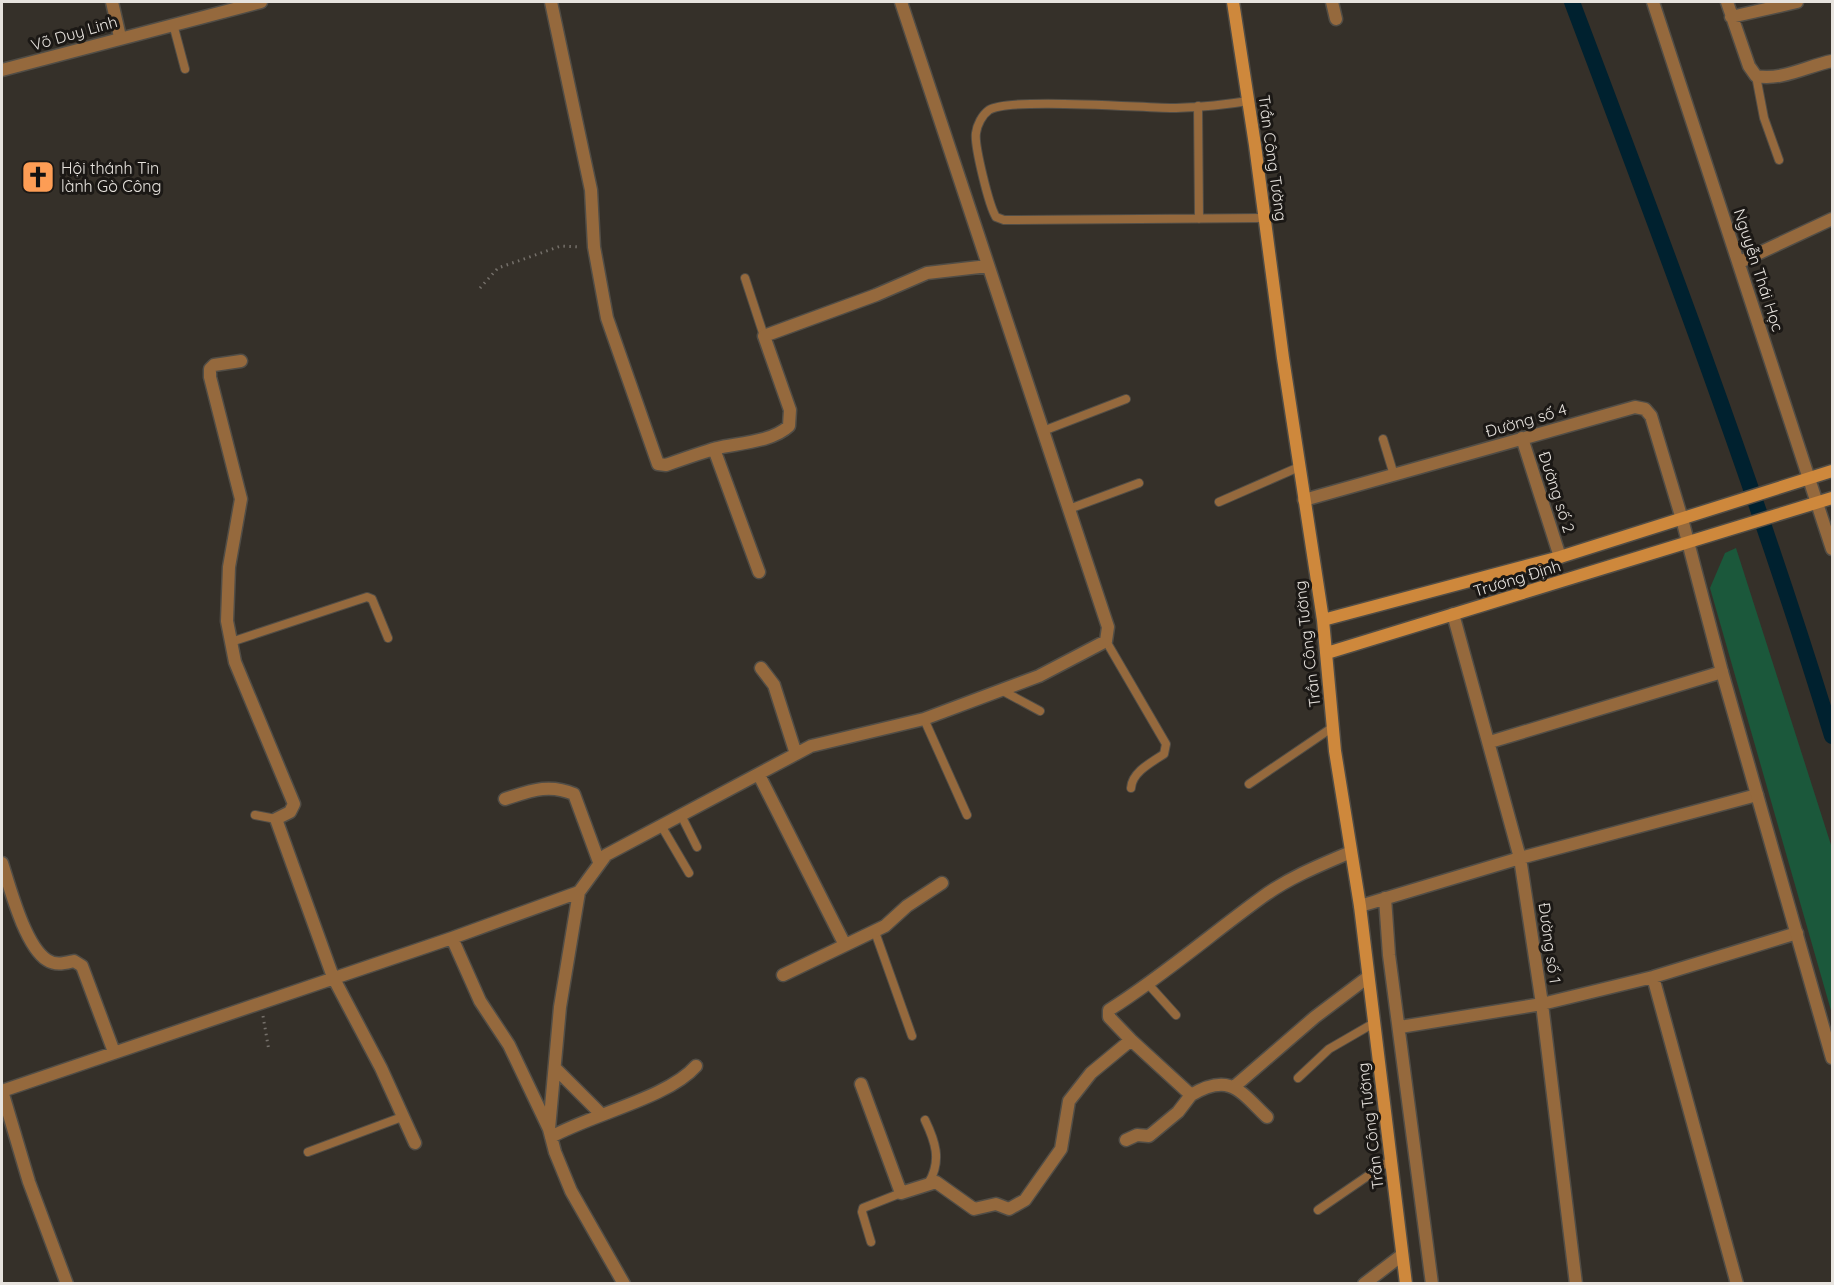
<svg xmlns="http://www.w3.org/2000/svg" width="1834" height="1285" viewBox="0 0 1834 1285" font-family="Quicksand,sans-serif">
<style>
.green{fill:#1b583b}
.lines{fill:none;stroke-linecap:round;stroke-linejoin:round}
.canal{stroke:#00212f;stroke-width:16}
.service-casing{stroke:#514d46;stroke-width:10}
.minor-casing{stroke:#514d46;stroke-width:15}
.tertiary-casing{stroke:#514d46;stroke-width:15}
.secondary-casing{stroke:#514d46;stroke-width:15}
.path{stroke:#75706a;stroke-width:3;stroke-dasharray:1.5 4.5;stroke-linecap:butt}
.service{stroke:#95693d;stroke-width:8}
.minor{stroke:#95693d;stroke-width:12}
.tertiary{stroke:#95693d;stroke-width:12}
.secondary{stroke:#ce883c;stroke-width:12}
.labels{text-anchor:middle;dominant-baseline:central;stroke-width:6;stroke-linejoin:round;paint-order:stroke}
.street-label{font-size:16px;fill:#e7e3de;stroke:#1b1815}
.poi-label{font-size:16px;fill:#e7e3de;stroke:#1b1815;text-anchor:start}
</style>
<rect width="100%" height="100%" fill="#353029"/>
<path class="green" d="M1736,548L1832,848V1014L1710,588L1725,553Z"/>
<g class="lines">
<path class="canal" d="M1572,2C1664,245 1756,488 1832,736"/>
<defs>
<path id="service" d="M173,24L185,69
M1756,76L1764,118L1779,160
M1248,101C1224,105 1200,107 1176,108C1143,108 1009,97 989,110C982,115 977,125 976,133C974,145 989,206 996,217L1004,220L1264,218
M1198,106L1199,219
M745,278L764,336
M1043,431L1126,399
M1383,439L1394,475
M1219,502L1299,467
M1069,509L1139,483
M1106,641L1166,744L1164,754C1152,762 1132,772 1131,788
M231,642L367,597L372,599L388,638
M1001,690L1040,711
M924,719L967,815
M1249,784L1333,727
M255,815L276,819
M682,817L697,847
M662,827L689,873
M875,932L912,1036
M1149,985L1176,1015
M1298,1078L1329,1049L1374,1023
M925,1120C935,1141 942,1160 929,1182
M308,1152L402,1117
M1318,1210L1391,1160
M871,1242L862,1212L863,1208L901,1193"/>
<path id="minor" d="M112,2L120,37
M551,2L591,190L594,247L607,318L658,464L666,465C683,459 700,453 717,448C739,443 772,442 789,426L790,410L764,336L876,295L927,273L988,266
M1332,2L1336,19
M1653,2L1832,549
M1727,2L1749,66L1756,76C1782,81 1807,66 1832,61
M1731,17L1797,2
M1740,262L1832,219
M241,361L214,365L210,369V377L241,499L229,567L227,621L235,662L294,804L290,812L276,819L333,977L381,1068L415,1143
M1522,438L1560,557
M714,449L759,572
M1304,500L1635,407L1645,409L1651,416L1682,519
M1453,614L1520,858L1542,1004L1576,1284
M761,668L774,685L796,754
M1490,742L1722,672
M759,775L845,945
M505,799C530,791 548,783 574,794L599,862
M2,863C10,888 25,946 47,960C56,966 65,963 74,961L82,966L114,1052
M579,892L560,1007L549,1129L555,1152L571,1191L624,1284
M1385,898L1389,955L1432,1284
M1360,906L1520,858L1757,795
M452,938L480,1001L509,1045L549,1129
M783,975L885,926L907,906L942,883
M1653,977L1737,1284
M1400,1027L1542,1004L1653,977L1797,933
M556,1069L601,1114
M861,1084L901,1193L936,1182L974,1209L996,1204L1009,1209L1025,1200L1061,1149L1069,1101L1091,1073L1131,1040
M1235,1086L1315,1017L1368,977
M1267,1117C1240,1091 1230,1072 1191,1095L1131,1040L1109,1017V1010C1163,976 1210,935 1261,898C1288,878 1320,865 1351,852
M551,1137C592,1114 668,1098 696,1066
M1126,1140L1137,1135L1149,1136L1178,1112L1191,1095
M67,1284L29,1182L2,1091L452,938L579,892L606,855L811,746L924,719L1039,676L1106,641L1108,627L901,2
M1364,1284L1402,1255"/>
<path id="tertiary" d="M2,70L261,2
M1682,519L1722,672L1832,1058"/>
<path id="secondary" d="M1233,2L1255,145L1283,358L1323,620L1335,751L1360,906L1406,1284
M1323,620L1560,557L1832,471
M1327,653L1832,498"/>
</defs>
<use href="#service" class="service-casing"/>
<use href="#minor" class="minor-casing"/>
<use href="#tertiary" class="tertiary-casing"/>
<use href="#secondary" class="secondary-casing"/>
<path class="path" d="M480,288L498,268L561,246L580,247
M263,1016L269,1051"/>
<use href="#service" class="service"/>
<use href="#minor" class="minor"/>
<use href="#tertiary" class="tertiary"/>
<use href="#secondary" class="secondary"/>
</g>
<defs>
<symbol id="church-square" viewBox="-11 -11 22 22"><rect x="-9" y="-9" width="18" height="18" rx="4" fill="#fd9d55" stroke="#1b1815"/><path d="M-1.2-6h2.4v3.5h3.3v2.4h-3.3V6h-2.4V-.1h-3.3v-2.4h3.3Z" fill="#111"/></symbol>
</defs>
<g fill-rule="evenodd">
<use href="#church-square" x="19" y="158" width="38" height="38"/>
</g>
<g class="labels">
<g class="street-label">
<text transform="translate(74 33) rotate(-16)">Võ Duy Linh</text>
<text transform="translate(1273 158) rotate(82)">Trần Công Tường</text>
<text transform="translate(1759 270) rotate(72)">Nguyễn Thái Học</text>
<text transform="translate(1526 420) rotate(-16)">Đường số 4</text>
<text transform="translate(1557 492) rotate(72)">Đường số 2</text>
<text transform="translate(1517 578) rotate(-17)">Trương Định</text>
<text transform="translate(1307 644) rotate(-97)">Trần Công Tường</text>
<text transform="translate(1550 943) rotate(82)">Đường số 1</text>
<text transform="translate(1370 1126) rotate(-97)">Trần Công Tường</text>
</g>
<g class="poi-label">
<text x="61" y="168">Hội thánh Tin<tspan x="61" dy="18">lành Gò Công</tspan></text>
</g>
</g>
<rect width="1834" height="1285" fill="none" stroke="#e7e3de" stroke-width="6"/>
</svg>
